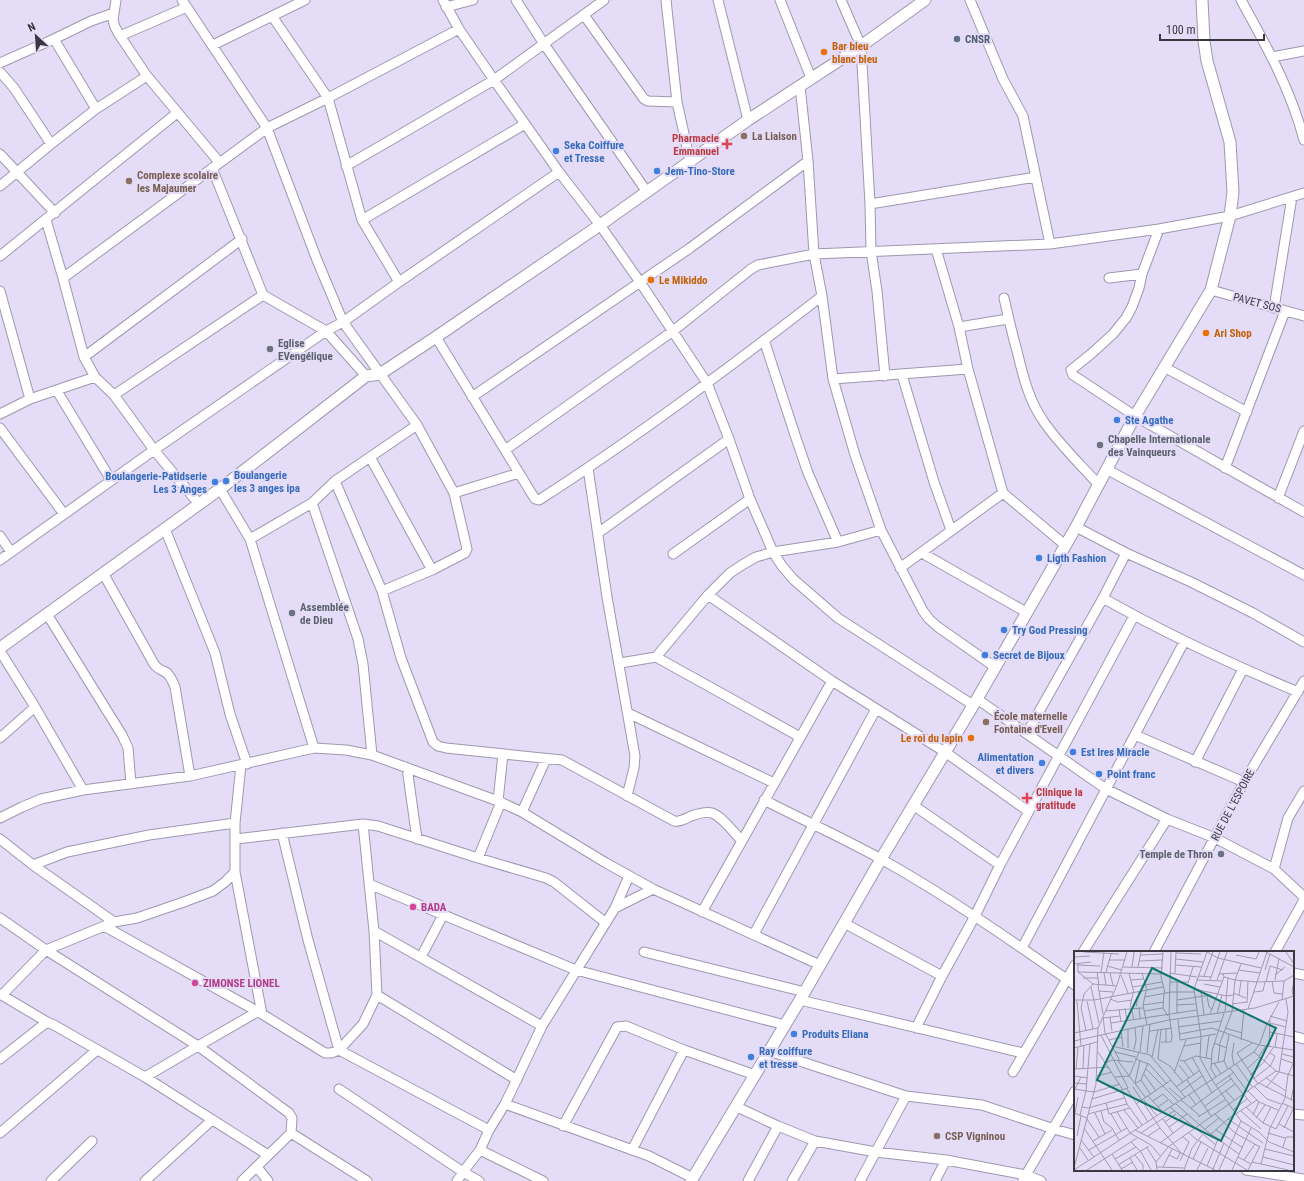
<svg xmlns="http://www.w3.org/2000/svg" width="1304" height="1181" viewBox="0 0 1304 1181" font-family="'Roboto Condensed',sans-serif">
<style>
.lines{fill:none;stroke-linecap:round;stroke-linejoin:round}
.minor-casing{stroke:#9e97af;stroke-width:11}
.major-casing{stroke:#9e97af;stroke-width:13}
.minor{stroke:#fff;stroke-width:9}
.major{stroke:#fff;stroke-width:11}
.service-dot{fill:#5c6f8a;stroke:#e5ddf7;stroke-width:1.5}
.food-dot{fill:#e8710a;stroke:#e5ddf7;stroke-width:1.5}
.education-dot{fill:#8d6e63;stroke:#e5ddf7;stroke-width:1.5}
.health-dot{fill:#e0444e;stroke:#e5ddf7;stroke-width:1.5}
.shop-dot{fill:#3f7fe0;stroke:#e5ddf7;stroke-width:1.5}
.worship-dot{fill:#6b7280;stroke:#e5ddf7;stroke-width:1.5}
.hotel-dot{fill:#d1479c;stroke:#e5ddf7;stroke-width:1.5}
.labels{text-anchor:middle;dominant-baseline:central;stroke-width:4;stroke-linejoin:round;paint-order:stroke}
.service-label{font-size:11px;font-weight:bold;fill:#4e5e75;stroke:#e5ddf7;text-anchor:start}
.food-label{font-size:11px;font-weight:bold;fill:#c56008;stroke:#e5ddf7;text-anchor:start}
.education-label{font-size:11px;font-weight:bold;fill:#785e54;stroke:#e5ddf7;text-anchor:start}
.health-label{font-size:11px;font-weight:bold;fill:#be3a42;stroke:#e5ddf7;text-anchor:end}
.shop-label{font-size:11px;font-weight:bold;fill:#366cbe;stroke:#e5ddf7;text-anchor:start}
.street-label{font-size:11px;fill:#3a3741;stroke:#e5ddf7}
.worship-label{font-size:11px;font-weight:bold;fill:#5b616d;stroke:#e5ddf7;text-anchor:start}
.hotel-label{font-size:11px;font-weight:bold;fill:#b23c85;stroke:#e5ddf7;text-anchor:start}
.inset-road{fill:none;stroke:#a19bae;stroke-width:1}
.view{fill:#0f766e;fill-opacity:0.15;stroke:#0f766e;stroke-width:2}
.inset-edge{fill:none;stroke:#3a3741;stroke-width:2}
</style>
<rect width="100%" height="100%" fill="#e5ddf7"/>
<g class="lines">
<defs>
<path id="minor" d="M116,0L113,20L115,27L120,36L147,76L219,162
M182,0L267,128L317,260L343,322L417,425L454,493L467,549L465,553L432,570L382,591
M443,0L459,29L494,80L559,172L600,225L640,282L707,383L729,439L750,499L773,552L782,566L793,579L838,618L973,705
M516,0L544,44L647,192
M666,0L677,102L690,161
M718,0L748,120
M780,0L811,78
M841,0L861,46L870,204L871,251L877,291L885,376
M970,0L1003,79L1023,116L1050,244
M1241,0C1266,45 1291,90 1304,140
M446,7L473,0
M584,15L644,99L648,101L677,102
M272,16L328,98L362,220L399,282
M120,36L187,7
M54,39L96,109
M213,45L305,0
M1272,57L1304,51
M0,63L54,39L91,21L114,13
M0,72L14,88L51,144
M800,86L808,161L814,254L822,296L833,379L855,455L881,530L923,611L929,619L938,627L995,667
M0,154L55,213
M346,166L494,80L604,0
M212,168L263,295L326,331L366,376
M0,186L51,144L96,109L147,76
M870,204L1036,177
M46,220L63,278L84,357L95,377L114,395L154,450L199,504
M362,220L525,124
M1159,229L1142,274L1139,288L1132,307L1126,318L1113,334L1091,354L1071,370L1073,375L1135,416L1304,512
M936,249L959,327L968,369L1003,493L1065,545
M0,256L177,113
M63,278L267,128L328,98L459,29
M1109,278L1142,274
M1211,290L1304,316
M0,291L30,399
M1004,298C1008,316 1012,333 1017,351C1023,376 1029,401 1044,422C1059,444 1080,464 1098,484
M1274,308L1292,197
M959,327L1008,319
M436,337L535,499L539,500C637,437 730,367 822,296
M764,340L795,435L808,473L838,542
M84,357L242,239
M1164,367L1247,412
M902,375L934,482L951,530
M833,379L968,369
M57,391L111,480
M114,395L263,295
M472,397L690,248L808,161
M0,414L30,399L95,377
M0,428L64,514
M505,450L673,331L751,269L758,265L814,254L1050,244L1101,237L1159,229L1230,216L1304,193
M370,457L432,570
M588,468L607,597L635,756L634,768L627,796
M1225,468L1285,311
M1106,469L1304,575
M335,481L382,591L401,658L433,742L438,746L446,748L562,760L674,821C680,822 685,819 691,816C697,814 706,811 712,813C723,817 734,833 742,841
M220,489L250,539L314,748
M454,493L519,473
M1278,498L1304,431
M312,503L358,639L363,664L372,755
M1076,527L1126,553L1191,582L1253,613L1304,642
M165,529L215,653L230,714L247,764
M598,533L729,439
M0,536L11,552
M250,539L312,503L335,481L417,425
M922,553L1026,612
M673,554L750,499
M0,560L154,450L326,331L343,322L399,282L559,172
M900,568L1003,493
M103,573L154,664C157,669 162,670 167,673C171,677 173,682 175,687L190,776
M708,595L832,681L945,752L1028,811
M1103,598C1166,634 1231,664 1298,692
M47,614L122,735L128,748L131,784
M0,651L35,707L83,790
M656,657L708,595L730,573L742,565L756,557L773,552L838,542L881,530
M620,663L656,657L800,737
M977,699L1106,789L1167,819L1215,838L1274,869L1304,897
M628,713L774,783
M1027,733L1103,598L1126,553
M1135,735L1244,782
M0,738L35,707
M1195,762L1243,669
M241,765L235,823V872L262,1014
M407,768L417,839
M764,800C803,820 843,838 881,859C949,897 1012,941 1075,985
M498,801L503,754
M913,805L1000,865
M522,812L546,759
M0,818L22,807L41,799L83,790L190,776L314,748L346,750L372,755L498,801L522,812L606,863L653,889L820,965
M282,833L308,940L339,1050
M0,839L33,865L114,922
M236,839L363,824L378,826L478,858L546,878L554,882L606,923
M478,858L501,802
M33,865L67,852L149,835L235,823
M1274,869L1288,818L1304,791
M369,884L576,970L785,1025
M615,908L653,889
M702,912L832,681
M0,918L46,950L198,1046L289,1113L292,1118L291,1133L242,1181
M844,923L942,976
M104,926L262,1014L325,1053H331L339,1050L489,1130
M374,931L542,1026
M754,934L876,709
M1022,948L1184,642
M644,952L805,992
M1083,952L1167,819
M1154,952L1244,782L1304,681
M1275,952L1304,900
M421,957L443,915
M1293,973L1304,975
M0,994L47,1022L54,1025L145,1077L268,1155
M2,995L46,950L114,922L137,918L181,903L213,891L225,882L235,872
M377,995L517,1080
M800,1000L1023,1053
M916,1028L942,976L975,916L1000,865L1134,616
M1293,1036L1304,1039
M339,1050L363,1024L377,995L374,931L363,824
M769,1051L906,1096L982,1105L1054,1129L1075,1135
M0,1059L47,1022
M1013,1072L1075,965
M145,1077L198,1046L257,1012
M339,1089L463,1172L479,1181
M505,1104L649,1156L693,1178
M737,1107L778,1126L815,1141L876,1152L946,1160L1026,1175L1041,1181
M1293,1114L1304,1115
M563,1126L617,1027L626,1026L684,1050L755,1075
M0,1133L97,1050
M291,1133L367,1181
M480,1150L543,1181
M632,1150L684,1050
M257,1167L268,1181
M1246,1170L1304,1179
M1023,1180L1075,1091
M51,1181L92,1141
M145,1181L212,1120
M457,1181L463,1172L480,1150L489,1130L505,1104L542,1026L615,908L629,876
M748,1181L778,1126
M792,1181L815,1141
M860,1181L906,1096
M935,1181L946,1160"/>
<path id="major" d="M0,648L220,489L366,376L380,374L436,337L600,225L748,120L861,46L925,0
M691,1181L800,1000L881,859L977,699L1076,527L1135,416L1211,290L1230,216L1233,192L1230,142L1207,61L1204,41L1202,0"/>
</defs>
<use href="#minor" class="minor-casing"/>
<use href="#major" class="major-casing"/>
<use href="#minor" class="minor"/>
<use href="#major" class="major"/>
</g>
<circle class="service-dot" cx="957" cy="39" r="4"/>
<g class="food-dot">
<circle cx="824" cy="52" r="4"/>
<circle cx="651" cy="280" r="4"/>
<circle cx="1206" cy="333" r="4"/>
<circle cx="971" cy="738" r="4"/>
</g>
<g class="education-dot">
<circle cx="744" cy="136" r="4"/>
<circle cx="129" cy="181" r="4"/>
<circle cx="986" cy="722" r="4"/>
<circle cx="937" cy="1136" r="4"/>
</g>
<g class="health-dot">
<path d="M725 138h4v4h4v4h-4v4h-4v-4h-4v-4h4z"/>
<path d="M1025 792h4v4h4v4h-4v4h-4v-4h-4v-4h4z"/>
</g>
<g class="shop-dot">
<circle cx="556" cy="151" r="4"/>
<circle cx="657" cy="171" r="4"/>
<circle cx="1117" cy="420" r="4"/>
<circle cx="226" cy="481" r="4"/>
<circle cx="215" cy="482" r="4"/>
<circle cx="1039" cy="558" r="4"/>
<circle cx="1004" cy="630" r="4"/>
<circle cx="985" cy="655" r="4"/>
<circle cx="1073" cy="752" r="4"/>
<circle cx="1042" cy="763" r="4"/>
<circle cx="1099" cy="774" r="4"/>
<circle cx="794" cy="1034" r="4"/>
<circle cx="751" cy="1057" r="4"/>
</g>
<g class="worship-dot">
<circle cx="270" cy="349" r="4"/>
<circle cx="1100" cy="445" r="4"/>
<circle cx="292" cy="613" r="4"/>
<circle cx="1221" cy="854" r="4"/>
</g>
<g class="hotel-dot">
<circle cx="413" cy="907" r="4"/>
<circle cx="195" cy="983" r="4"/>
</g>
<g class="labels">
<g class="service-label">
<text x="965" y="39">CNSR</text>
</g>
<g class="food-label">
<text x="832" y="46">Bar bleu<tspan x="832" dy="13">blanc bleu</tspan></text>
<text x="659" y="280">Le Mikiddo</text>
<text x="1214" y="333">Ari Shop</text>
<text x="963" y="738" text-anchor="end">Le roi du lapin</text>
</g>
<g class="education-label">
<text x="752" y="136">La Liaison</text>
<text x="137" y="175">Complexe scolaire<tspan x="137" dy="13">les Majaumer</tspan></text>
<text x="994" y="716">École maternelle<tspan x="994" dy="13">Fontaine d'Eveil</tspan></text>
<text x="945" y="1136">CSP Vigninou</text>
</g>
<g class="health-label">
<text x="719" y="138">Pharmacie<tspan x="719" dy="13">Emmanuel</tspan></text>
<text x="1036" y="792" text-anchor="start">Clinique la<tspan x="1036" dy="13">gratitude</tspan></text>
</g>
<g class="shop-label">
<text x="564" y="145">Seka Coiffure<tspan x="564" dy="13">et Tresse</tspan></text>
<text x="665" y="171">Jem-Tino-Store</text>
<text x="1125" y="420">Ste Agathe</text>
<text x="234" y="475">Boulangerie<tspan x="234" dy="13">les 3 anges ipa</tspan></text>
<text x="207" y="476" text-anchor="end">Boulangerie-Patidserie<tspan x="207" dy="13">Les 3 Anges</tspan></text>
<text x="1047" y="558">Ligth Fashion</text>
<text x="1012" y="630">Try God Pressing</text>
<text x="993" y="655">Secret de Bijoux</text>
<text x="1081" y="752">Est Ires Miracle</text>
<text x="1034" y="757" text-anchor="end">Alimentation<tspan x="1034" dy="13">et divers</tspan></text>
<text x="1107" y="774">Point franc</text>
<text x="802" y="1034">Produits Eliana</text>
<text x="759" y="1051">Ray coiffure<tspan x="759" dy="13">et tresse</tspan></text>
</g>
<g class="street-label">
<text transform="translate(1257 303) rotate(15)">PAVET SOS</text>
<text transform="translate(1233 805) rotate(-62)">RUE DE L'ESPOIRE</text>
</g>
<g class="worship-label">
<text x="278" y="343">Eglise<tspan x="278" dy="13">EVengélique</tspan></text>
<text x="1108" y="439">Chapelle Internationale<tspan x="1108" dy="13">des Vainqueurs</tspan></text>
<text x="300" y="607">Assemblée<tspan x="300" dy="13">de Dieu</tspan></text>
<text x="1213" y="854" text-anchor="end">Temple de Thron</text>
</g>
<g class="hotel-label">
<text x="421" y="907">BADA</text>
<text x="203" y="983">ZIMONSE LIONEL</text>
</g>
</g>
<g transform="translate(1074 951)">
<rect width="220" height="220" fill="#e5ddf7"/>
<path class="inset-road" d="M10,1L45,3M89,1L87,26L91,42M133,1L120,38L127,86L126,107L138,129M133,1L144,7L187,17M192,1L220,16M212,1L220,13M102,2L127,3M66,4L89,3M162,4L182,8L185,1M0,6L16,5M102,8L129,11M35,9H51M65,10L89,9M4,12V21L19,33M0,13L17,11M3,14L26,15M102,14L127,16M33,15L48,19M49,16L89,17M58,16L60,1M64,16L67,1M164,19L186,22M191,19L196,3M4,21L88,23M23,21L25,34M27,21L30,1M32,21L37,3M30,22L32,34M36,22L39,34M55,22L60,42M68,22L73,39M95,22L123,26M101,22L102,1M145,23L163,22M149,23L150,26L161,29L183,31L210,30L220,24M47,24L54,42M201,24L211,16M124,25L137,26M130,25L139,1M9,27H24M57,29L69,28M122,29L148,30M136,29L146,1M143,29L153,1M201,29L205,7M198,30L200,42L208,43M220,30L218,40L220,47M96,31H115M192,31L196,15L209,19M114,32L119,16M130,33L146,36M24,34L29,63M17,36L25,72M59,36L88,31M120,38L153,45L159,44M127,39L130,64M25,40L39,41M72,40L69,54L73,74M180,41L189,40L191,31M90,42L89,57L94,65M159,42L172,47M165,44L167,30M133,45L135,56L138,58M71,46L97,41H120M36,48L44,51L58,49M0,49H20L89,36M103,49L137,44M208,49L210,30M3,50L7,95M13,50L19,78M173,52L174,30M158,53L173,51M69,54L90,51M102,54L122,53M56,56L59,42M57,56L60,69M62,56L65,41M65,56L66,68M51,57L53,70M45,58L47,71M174,58L193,1M31,60L69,57M70,60L89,57M151,61L154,27M103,62V31M136,63L150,26M143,63L148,44M196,65L213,70M29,66L31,82L46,110M36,66L38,80M29,67L46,65M104,69L106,89L142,83M37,72L123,59M196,72L212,76M104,76L147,70M92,77V91M151,77L168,82M54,78V97M87,78L84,108L96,115L109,131M12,79L7,57L10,43L19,33L43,35M47,79L49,96M76,80L98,77M196,81L220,86M0,82L24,77M105,83L138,77L185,94L220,99M35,89L48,86M167,89L170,59M0,90L95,69L181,57L220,45M87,91H97L98,85L95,63L97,1M140,92L153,97M160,92L158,104L160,114M178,92L163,102L184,133M145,94L158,61L161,29L167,13M38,95L76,104L111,146M110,95L127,92M195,96L196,69M201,96L203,83M0,97L23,91M60,99L62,89L61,77M24,101L49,139M41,101L62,106M66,101L69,75M180,101L202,120L220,125M73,102L76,73M196,102L201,105L196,116M208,103L220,106M185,105L192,95M78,106L84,79M118,106L138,142M132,107L135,85M61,108L75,113L93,133M207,108L219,112M106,109L110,110L120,124M44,110L72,147M110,110L122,105L137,108M190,110L199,97M144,111L146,94M31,112L38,109L59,111M140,112L147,123M137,113L150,110M162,113L179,137M105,114L115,127M156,117L173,140M0,118L35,116M2,118L4,96M9,118L10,94M72,118L105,151M154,118L150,110L155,84M173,118L186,106M100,122L112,89M70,123L82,140M176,124L191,110M0,125L14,127M23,125L38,121M155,125L169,143M41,126L55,125M55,126L65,101M142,126L137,118L138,100L150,62M192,127L212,140M179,128L196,115M67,129L77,144M113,129L137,165M138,129L167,170L185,181L195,191L220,201M0,132L13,133M61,132L66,109M185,132L220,150M61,133L67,129L74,112M142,134L159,122M180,135L193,148L207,153M59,136L86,177L108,203M102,136L125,120M95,137L108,148M192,137L205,121L214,61L212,48M0,138L20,141L46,133M1,138L7,126M53,138L74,171M48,140L53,153L68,174M152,140L160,149M174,140L185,151L204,159M106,141L128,125M169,143L178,153M115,144L122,154M74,145L89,161M18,148L54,137L27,84M70,149L83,165M107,149L126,165M217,149L220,134M79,150L89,143L100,154M32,152L35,163L56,157M208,152L219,157M62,153L97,129M102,153L134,181L165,203M131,155L161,133M8,156L14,157L50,147M84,156L94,149M96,156L142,194M172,156L189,172L202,178L214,155M117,157L157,128M50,159L64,177M159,159L173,148M27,160L30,171L38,177L45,189M167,160L187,178M43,161L56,182L77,194L87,206M0,162L13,167M21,162L31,183M14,163L53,153M37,163L47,180M141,163L161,182L186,196M6,164L12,140L16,93M179,164L185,151M124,166L151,149M182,167L191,154M0,168L4,146M13,168L25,186M89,168L99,182M154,168L189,192M91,171L102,163M189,172L197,156M205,173L220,181M95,176L113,163M10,177L38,219M210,177L220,156M131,178L145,167M61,179L141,219M142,179L169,197M114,181L123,189M67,182L100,160M194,182L211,187M137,183L154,168L183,149M3,185L7,165M74,185L86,177M7,189L20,206M124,189L173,219M19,190L38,179M57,191L67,201L77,219M86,192L114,171M209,196L212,186H220M6,197L14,209M73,197L82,211L83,219M191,198L220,205M15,199L53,177M38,203L48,219M61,204L69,214V219M95,204L103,208L106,202M164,206L177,213M189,206L220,214M56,207L63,219M41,208L62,196M119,208L127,191M170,209L181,193M106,210L115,191L109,186M82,211L94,196L202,120M178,211L214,219M187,213L196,177L211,147L214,124L220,111M44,214L75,195M133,215L144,188M83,216L111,217M89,216L98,198M0,217L22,133L24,77L43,34L53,1M47,218L59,211M139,218L150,192M0,219L180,101L186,92L192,75L205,51M13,219L63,187M110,219L118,197L128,184M123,219L134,197M145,219L167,170M158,219L177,177M174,219L186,195"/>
<path class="view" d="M78,17L202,77L147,190L23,129Z"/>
<rect width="220" height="220" class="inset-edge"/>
</g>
<g transform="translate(36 36) rotate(334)" stroke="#e5ddf7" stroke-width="3" paint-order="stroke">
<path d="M0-3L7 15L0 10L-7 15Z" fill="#3a3741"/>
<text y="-6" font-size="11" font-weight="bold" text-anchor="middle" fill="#3a3741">N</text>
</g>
<path d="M1160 34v6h104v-6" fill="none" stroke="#3a3741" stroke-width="2"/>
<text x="1166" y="34" font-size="12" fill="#3a3741" stroke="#e5ddf7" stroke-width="3" paint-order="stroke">100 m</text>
</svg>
